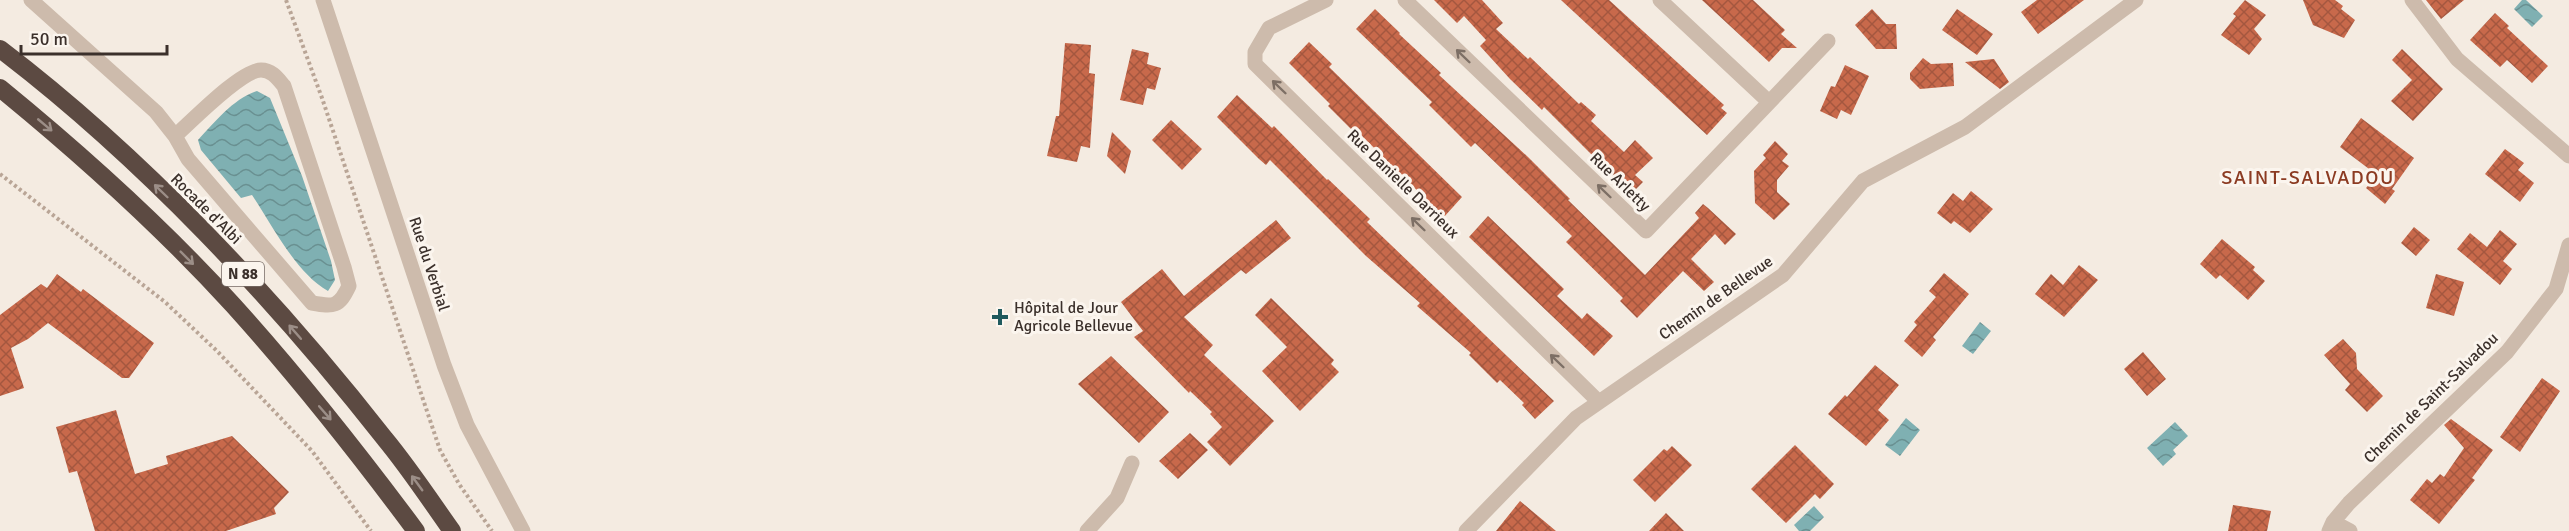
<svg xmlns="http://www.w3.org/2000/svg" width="2569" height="531" viewBox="0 0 2569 531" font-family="Signika,sans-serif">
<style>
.water{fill:url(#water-waves)}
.building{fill:url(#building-cross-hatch)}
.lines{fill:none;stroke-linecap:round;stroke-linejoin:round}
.path{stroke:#b9a596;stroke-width:4;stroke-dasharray:3 3;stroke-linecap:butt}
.minor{stroke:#cdbbac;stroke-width:15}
.highway{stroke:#5c4a42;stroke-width:18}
.oneway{stroke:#7d6f65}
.oneway2{stroke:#9c8e87}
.poi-dot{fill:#1f5a5e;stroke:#fbf5ee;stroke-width:2}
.labels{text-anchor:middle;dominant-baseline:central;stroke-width:6;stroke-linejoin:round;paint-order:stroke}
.shield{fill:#fbf5ee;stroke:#756b66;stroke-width:1.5}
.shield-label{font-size:15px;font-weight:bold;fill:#3b302b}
.street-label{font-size:16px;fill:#3b302b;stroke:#fbf5ee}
.poi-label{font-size:16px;fill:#3b302b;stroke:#fbf5ee;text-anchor:start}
.quarter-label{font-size:20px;letter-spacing:1.5px;fill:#8c3b22;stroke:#fbf5ee}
</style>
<defs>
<pattern id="water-waves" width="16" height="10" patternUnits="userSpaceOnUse" patternTransform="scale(1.5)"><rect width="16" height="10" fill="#7fb0b2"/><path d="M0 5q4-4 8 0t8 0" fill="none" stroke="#699091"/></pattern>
<pattern id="building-cross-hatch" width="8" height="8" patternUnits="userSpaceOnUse" patternTransform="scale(1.5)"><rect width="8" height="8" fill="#c8694b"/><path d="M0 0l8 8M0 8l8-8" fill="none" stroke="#a4573f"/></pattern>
</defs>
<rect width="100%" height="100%" fill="#f4ebe1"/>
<path class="water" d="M2522,0H2526L2543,16L2532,27L2514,9Z
M257,91L270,98L302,176L331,261L335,280L328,291C296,273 272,225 252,195L241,198L201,150L198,140C215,122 233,99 257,91Z
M1980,322L1991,331L1973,354L1962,346Z
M1906,418L1920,430L1900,456L1885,445Z
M2175,422L2188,436L2173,450L2176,454L2163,466L2147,448Z
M1814,506L1824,517L1810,531H1799L1794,525Z"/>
<path class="building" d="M1434,0H1482L1503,23L1496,29L1528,59L1530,57L1579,104L1581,102L1596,115L1591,121L1624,152L1635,140L1653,158L1635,175L1643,182L1631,194L1544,107L1542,110L1510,79L1480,46L1486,40L1464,16L1457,23Z
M1561,0H1609L1724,105L1721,108L1727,113L1707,135Z
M1702,0H1753L1785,30L1781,34L1797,48H1782L1769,62Z
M2037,0H2084L2038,34L2021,12Z
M2245,0L2266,15L2254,29L2262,39L2249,55L2221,35L2236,16L2233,14Z
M2303,0H2335L2343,6L2341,9L2355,20L2344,38L2313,25Z
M2426,0H2464L2441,19Z
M1375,9L1400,33L1399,34L1441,73L1439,75L1528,157L1570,199L1568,200L1645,275L1699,218L1695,213L1703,204L1708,208L1736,234L1725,245L1715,234L1691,259L1714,282L1704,291L1683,271L1637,318L1620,301L1623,298L1566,242L1572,236L1475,143L1471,147L1429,105L1432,102L1356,29Z
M1872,9L1886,24H1896L1897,49H1876L1855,25Z
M1957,9L1993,34L1977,55L1942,30Z
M2495,13L2509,26L2507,28L2548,66L2532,83L2507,60L2500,67L2470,40Z
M1309,42L1332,64L1329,67L1462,197L1444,217L1358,132L1356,134L1328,106L1330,104L1289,63Z
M1065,43L1091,45L1089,73L1095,74L1090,148L1081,146L1077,162L1047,156L1056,116H1059Z
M1132,49L1149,53L1147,64L1161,68L1155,90L1147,88L1143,105L1120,100Z
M2402,49L2443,89L2413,121L2391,101L2412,80L2392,60Z
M1923,58L1931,64L1953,63L1954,86L1920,89L1910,79V73Z
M1994,59L2009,82L2000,89L1965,62Z
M1845,65L1869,76L1851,115L1841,110L1837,119L1820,111L1831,86L1835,87Z
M1237,95L1272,128L1274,126L1327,180L1328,179L1370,219L1367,222L1554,401L1535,419L1522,405L1524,403L1500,380L1497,383L1469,355L1471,353L1417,306L1420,303L1366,256L1270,160L1266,165L1259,159L1217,117Z
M2361,118L2414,158L2392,189L2395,191L2385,204L2366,188L2377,175L2340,147Z
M1171,120L1202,149L1182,170L1152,140Z
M1112,132L1131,151L1125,174L1107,156Z
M1775,141L1788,154L1782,161L1789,166L1777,180V192L1790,204L1774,220L1755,203L1754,171L1766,158L1763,155Z
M2505,149L2524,163L2518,170L2534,183L2520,202L2485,174Z
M1971,191L1993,209L1970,233L1954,221L1951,224L1937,213L1953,193L1963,201Z
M1488,216L1564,289L1557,296L1582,319L1587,313L1613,336L1594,356L1469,237Z
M1276,220L1291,238L1246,274L1241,270L1184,317L1213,345L1204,355L1274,421L1230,466L1207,442L1222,427L1210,414L1212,412L1190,391L1189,393L1134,337L1143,331L1121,302L1162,269L1184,296Z
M2414,227L2430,240L2416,256L2401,243Z
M2500,230L2517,244L2503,261L2512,269L2500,285L2457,249L2470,233L2487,247Z
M2222,239L2255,267L2253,270L2265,281L2248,300L2220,275L2216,279L2200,264Z
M2079,265L2098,280L2064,317L2035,294L2051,274L2063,285Z
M1944,273L1969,294L1933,337L1936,340L1922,357L1904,341L1917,325L1914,322L1936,297L1929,291Z
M57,274L81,292L83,289L154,343L129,378H122L48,323L28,339L11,348L24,388L0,396V315L41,284L47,288Z
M2436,274L2464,282L2454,316L2426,308Z
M1271,298L1334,360L1331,364L1339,372L1300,411L1262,371L1287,347L1255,315Z
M2343,339L2356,353L2357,369L2383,396L2367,412L2345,390L2350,384L2324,355Z
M2143,352L2166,379L2147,396L2124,369Z
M1111,356L1169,412L1139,443L1078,384Z
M1875,365L1899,385L1878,410L1889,420L1866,446L1828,414L1845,395L1847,397Z
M2542,378L2560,391L2520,452L2500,437Z
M116,410L135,474L168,464L166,456L232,436L289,492L274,508L276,514L226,531H95L77,471L69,473L56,427Z
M2451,419L2493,450L2472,478L2475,480L2439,524L2410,500L2427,479L2432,483L2440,474L2444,477L2464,448L2444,425Z
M1190,433L1208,450L1178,479L1159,461Z
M1795,445L1834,484L1820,499L1815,494L1786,523L1751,489Z
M1672,446L1692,465L1655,502L1633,480L1664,449L1667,451Z
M1520,501L1556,531H1496Z
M2233,505L2271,511L2267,531H2228Z
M1666,513L1684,531H1649Z"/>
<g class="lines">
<path class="path" d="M286,0L322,98L440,450L459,484L492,531
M0,174L165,302L217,351L312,451L371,531"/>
<path class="minor" d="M31,0L156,112L175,136L188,159L312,303C334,307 339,307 349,286L344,267L284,86C278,79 272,70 261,70C241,70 192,121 175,136
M323,0L444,365L467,425L523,531
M1326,0L1269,28L1255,52V64L1599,402
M1405,0L1646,231L1828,41
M1660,0L1769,102
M2412,0L2457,59L2569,156
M2333,522L2350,531
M1087,531L1117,498L1132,463
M1466,531L1576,418L1783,275L1863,181L1965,127L2136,0
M2329,531L2333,522L2349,503L2507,352L2556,289L2569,245"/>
<path class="highway" d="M0,49C142,157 275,299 385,439C409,468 430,500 452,531
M0,88C82,155 161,226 233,305C298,377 358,453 416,531"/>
</g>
<defs><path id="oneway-shaft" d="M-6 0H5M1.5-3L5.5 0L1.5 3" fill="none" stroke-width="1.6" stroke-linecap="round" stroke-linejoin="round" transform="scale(1.5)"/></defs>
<g class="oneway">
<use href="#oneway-shaft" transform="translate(1463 56) rotate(-136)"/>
<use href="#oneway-shaft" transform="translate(1279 87) rotate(-136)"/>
<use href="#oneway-shaft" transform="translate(1604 191) rotate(-136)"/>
<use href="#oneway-shaft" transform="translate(1418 224) rotate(-136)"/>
<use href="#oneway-shaft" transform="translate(1557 361) rotate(-136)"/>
</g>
<g class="oneway2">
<use href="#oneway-shaft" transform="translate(45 125) rotate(40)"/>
<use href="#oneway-shaft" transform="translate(161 191) rotate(-136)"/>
<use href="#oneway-shaft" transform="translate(187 258) rotate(45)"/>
<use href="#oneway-shaft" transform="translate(295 332) rotate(-131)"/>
<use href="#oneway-shaft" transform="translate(325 413) rotate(49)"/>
<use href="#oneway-shaft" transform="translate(417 483) rotate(-126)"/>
</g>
<path class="poi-dot" d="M997 308h6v6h6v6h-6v6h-6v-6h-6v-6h6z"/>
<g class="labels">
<rect class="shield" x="222" y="262" width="42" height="24" rx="4.5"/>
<g class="shield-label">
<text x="243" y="274">N 88</text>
</g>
<g class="street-label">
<text transform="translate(1620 182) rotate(44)">Rue Arletty</text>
<text transform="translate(1403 184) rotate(44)">Rue Danielle Darrieux</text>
<text transform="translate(206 209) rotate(45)">Rocade d'Albi</text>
<text transform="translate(429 264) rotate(72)">Rue du Verbial</text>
<text transform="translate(1716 298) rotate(-35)">Chemin de Bellevue</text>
<text transform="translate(2431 398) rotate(-44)">Chemin de Saint-Salvadou</text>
</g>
<g class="poi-label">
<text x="1014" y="308">Hôpital de Jour<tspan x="1014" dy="18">Agricole Bellevue</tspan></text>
</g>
<g class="quarter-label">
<text x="2308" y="177">SAINT-SALVADOU</text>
</g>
</g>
<path d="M21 45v9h146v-9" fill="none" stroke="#3b302b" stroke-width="3"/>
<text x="30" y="45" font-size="18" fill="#3b302b" stroke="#fbf5ee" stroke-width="4.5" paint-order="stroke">50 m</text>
</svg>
